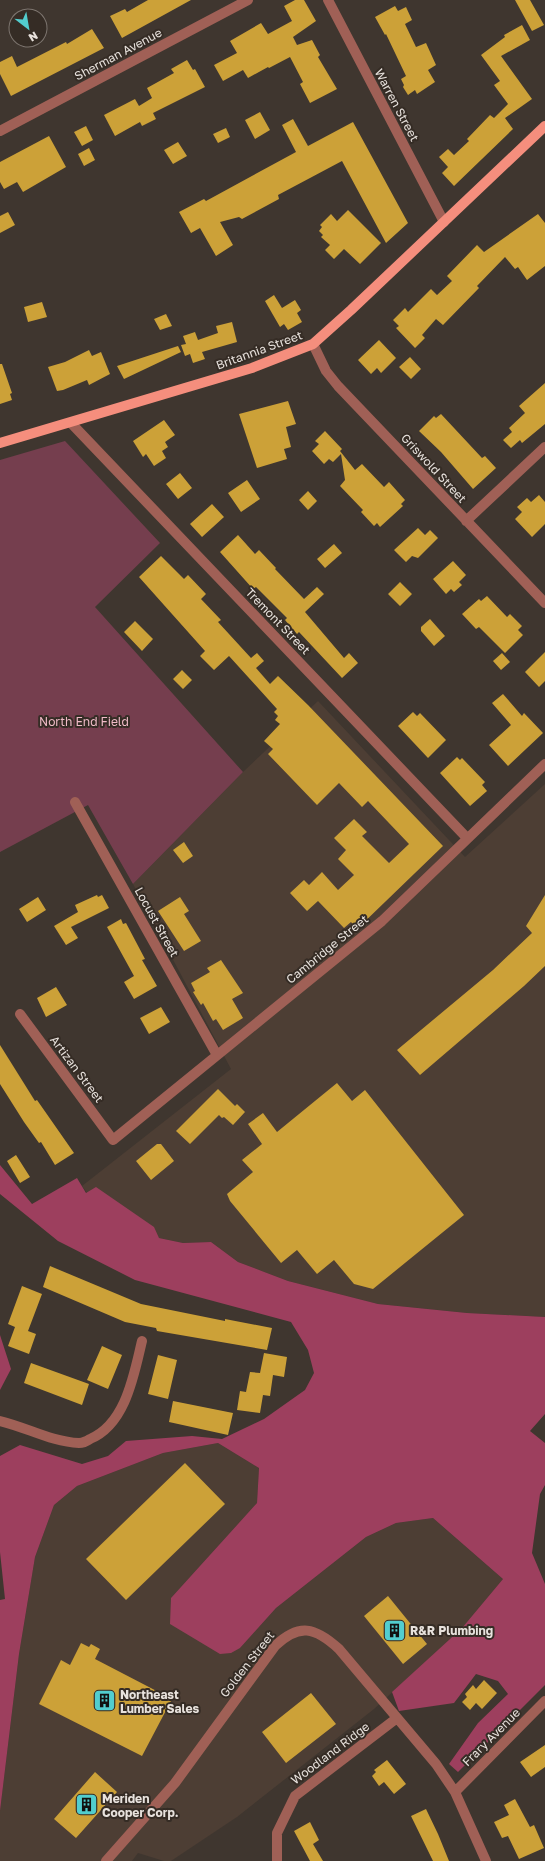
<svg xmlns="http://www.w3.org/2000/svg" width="545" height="1861" viewBox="0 0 545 1861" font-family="'Golos Text',sans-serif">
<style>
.built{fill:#4d3e34}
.green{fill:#753e4e}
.forest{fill:#9d3f5e}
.building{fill:#cca138}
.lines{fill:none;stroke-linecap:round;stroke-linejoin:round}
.minor{stroke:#a06056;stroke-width:10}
.major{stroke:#f58e7d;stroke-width:10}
.labels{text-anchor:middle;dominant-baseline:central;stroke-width:4;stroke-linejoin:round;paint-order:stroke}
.street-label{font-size:12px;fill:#e8e2dd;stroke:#352c25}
.park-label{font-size:12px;fill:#f1bbc8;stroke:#352c25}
.poi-label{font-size:12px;font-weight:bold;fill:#e8e2dd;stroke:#352c25;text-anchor:start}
</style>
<rect width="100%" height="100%" fill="#3f362f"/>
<path class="built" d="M318,701L465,857L545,784V1317L467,1313L378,1304L288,1281L238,1262L211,1242L183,1243L159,1238L87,1193L82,1186L231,1069L133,884L243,772Z
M218,1443L259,1468L257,1503L171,1598L240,1648L276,1608L366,1537L396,1523L433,1518L503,1579L462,1628L374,1709L237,1817L171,1861H164L138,1853L132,1861H0V1811L19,1654L35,1557L54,1505L77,1486L163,1453Z"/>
<path class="green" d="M65,441L160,543L95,607L243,772L133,884L88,805L0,852V460Z"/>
<path class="forest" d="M0,1165L32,1204L77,1178L86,1193L96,1187L154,1227L159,1238L183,1243L211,1242L238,1262L288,1281L378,1304L467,1313L545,1317V1414L530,1431L545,1443V1485L540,1494L532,1553L545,1584V1685L458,1772L449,1764L478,1723L508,1694L498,1681L476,1674L454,1703L399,1711L392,1692L462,1628L503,1579L433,1518L396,1523L366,1537L276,1608L240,1648L231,1653L220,1654L170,1624L171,1598L257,1503L259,1468L218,1443L163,1453L77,1486L54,1505L35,1557L19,1654L0,1811V1600L5,1599L0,1552V1456L20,1445L82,1464L108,1456L126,1441L192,1436L222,1439L264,1419L305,1390L314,1373L308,1350L291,1322L135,1280L58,1241L0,1194Z
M0,1335L11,1369L0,1390Z"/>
<path class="building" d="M148,0H191L122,38L110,16L125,9L127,12Z
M295,0H304L316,21L293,37L297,45L312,40L320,55L318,57L337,89L310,103L300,84L303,82L290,57L269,68L268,67L248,78L243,70L223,81L214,65L237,53L230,41L261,23L268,34L292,21L284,6Z
M515,0H530L544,25L532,31Z
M395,6L398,11L406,7L412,20L405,24L416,47L426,43L436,65L428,70L435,82L417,94L415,90L408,95L403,87L404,85L401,79L406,76L386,34L385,35L375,17Z
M522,25L530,40L501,56L532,99L505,118L513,129L454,186L442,173L448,167L439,157L448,149L454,155L469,141L467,139L490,115L494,118L508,104L494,85L500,81L481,55L505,37L504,35Z
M92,29L104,48L11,96L0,74V62L12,56L17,67L66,42L67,44Z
M187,60L193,70L195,69L205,87L153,113L156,119L142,126L140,122L115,136L104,115L135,99L139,106L152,98L147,88L174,73L171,69Z
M260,112L270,130L255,139L245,120Z
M293,119L308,146L353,122L408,223L386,243L342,161L278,195L279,199L242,219L239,217L220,222L233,245L216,256L200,228L191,233L179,212L204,199L206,201L296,152L282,125Z
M86,126L93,140L82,146L74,132Z
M226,128L230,137L218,143L213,134Z
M49,136L66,167L23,192L17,182L4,189L0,182V162Z
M178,142L187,156L173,164L164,150Z
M89,148L95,160L84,166L78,154Z
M348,210L381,243L360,264L344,249L334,259L325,250L330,245L321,237L323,235L319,231L322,227L320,225L331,214L337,221Z
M8,212L15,225L0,233V216Z
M538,214L545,223V266L527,280L518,267L515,269L505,257L477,286L479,288L443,325L436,319L422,335L425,338L415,348L396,328L399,326L393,320L405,308L408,312L431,289L437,295L452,281L447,276L477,245L484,252Z
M274,295L282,308L295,300L301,310L297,313L302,322L288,330L284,324L280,327L265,301Z
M42,302L47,317L28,322L24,307Z
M166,314L172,326L160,330L154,319Z
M232,322L237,342L202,352L205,359L193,363L190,354L185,356L181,345L186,344L183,336L195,332L198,340L218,333L216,326Z
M379,340L396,358L381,373L377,368L371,374L358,360Z
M178,346L181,352L124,379L117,366Z
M89,350L92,356L101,352L110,374L89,385L87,380L63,390L57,391L48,367L65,362Z
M410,357L421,369L411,379L399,367Z
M0,364H2L12,393L10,394L12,400L0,404Z
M545,383V424L522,443L520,440L511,448L503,440L512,432L509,428L525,413L519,406Z
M288,401L296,424L286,427L291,447L284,449L287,459L257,468L239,414Z
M441,414L482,458L485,456L496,468L473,489L441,452L419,431L434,416L436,418Z
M164,420L175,435L165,442L168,447L162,451L166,458L154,466L146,454L143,457L133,441Z
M325,431L342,449L340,451L355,470L362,464L384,487L389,482L405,500L401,504L403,506L380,527L377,523L374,526L361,512L363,510L340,486L345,480L341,454L333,462L329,459L324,464L312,451L319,444L315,441Z
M180,473L192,488L178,499L166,484Z
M247,480L260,499L241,512L228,493Z
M308,491L317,501L308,510L299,500Z
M539,495L545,502V524L532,537L515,519L522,512L517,507L527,498L531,502Z
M212,504L224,517L202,537L190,524Z
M418,528L425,535L430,530L438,538L418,558L412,556L406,562L394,550Z
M238,535L255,554L259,550L276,568L275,569L304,599L317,587L324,594L305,612L344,658L349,653L358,663L342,678L299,632L297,634L285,620L287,618L256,587L253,589L220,552Z
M334,544L342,553L325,568L317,559Z
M161,556L184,579L188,575L206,594L201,599L221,620L218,622L251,658L257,653L264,661L256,668L270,684L278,676L308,705L443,846L357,929L351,922L344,928L318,901L307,911L290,893L304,880L309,885L322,872L338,890L354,875L338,859L346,850L334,838L354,819L367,832L362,836L389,863L409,844L368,801L362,807L339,783L317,805L268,754L273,749L264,741L280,724L275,720L278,716L274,712L277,709L229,656L214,670L200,656L205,651L139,577Z
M453,561L466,575L459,582L462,585L454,592L451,589L446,594L433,579Z
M400,582L412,594L400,606L388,594Z
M487,596L507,617L510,614L522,626L518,630L523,635L505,653L479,627L476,629L462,614L479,599L481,601Z
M430,619L445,636L434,646L421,631V627Z
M135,621L153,639L142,651L124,632Z
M545,652V681L539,687L525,672Z
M502,653L510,662L501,670L493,661Z
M182,670L192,680L183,689L173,679Z
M503,694L522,716L524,713L543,733L508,766L489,745L511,725L492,703Z
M413,712L417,716L420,713L446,740L428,758L398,726Z
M457,757L460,760L462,758L485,782L482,785L487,791L470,806L440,773Z
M184,842L193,856L183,863L173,850Z
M97,895L98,897L102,895L109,908L71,927L78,938L66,945L54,926L78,912L75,905Z
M545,895V966L524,986L420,1075L397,1050L493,970L532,933L526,926Z
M38,897L46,910L27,922L19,909Z
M180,897L189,911L184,914L201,941L184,951L158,911Z
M121,919L123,924L126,923L145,959L142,960L157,986L134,999L124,982L134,976L107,927Z
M221,960L243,993L232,999L243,1018L223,1030L216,1019L213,1021L203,1003L201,1005L193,992L195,991L191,983L210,972L207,968Z
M56,987L67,1005L46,1017L37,998Z
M161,1007L170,1022L149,1034L140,1018Z
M0,1045L35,1101L37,1100L74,1153L55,1165L41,1142L39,1143L24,1122L0,1084Z
M337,1083L352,1101L365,1090L464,1215L373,1289L354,1284L334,1260L317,1274L297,1250L281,1263L230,1201L227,1194L253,1172L242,1160L262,1144L248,1124L263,1113L277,1132Z
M218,1089L235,1106L237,1104L245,1112L233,1125L224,1117L222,1118L219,1115L190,1144L176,1131Z
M157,1144H161L174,1161L151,1180L136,1161Z
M16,1155L30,1177L20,1183L7,1161Z
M50,1266L141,1304L225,1321V1319L272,1328L267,1350L157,1331L156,1328L125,1322L43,1287Z
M22,1286L42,1294L28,1331L36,1334L29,1354L8,1346L15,1327L8,1324Z
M102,1346L122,1355L108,1389L87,1380Z
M264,1353L287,1357L284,1377L273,1375L270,1396L263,1395L260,1413L237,1410L240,1391L246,1392L250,1372L260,1373Z
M158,1355L177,1360L168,1399L148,1394Z
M31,1363L89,1384L82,1405L24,1383Z
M173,1401L233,1413L228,1435L169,1422Z
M185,1463L225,1504L126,1600L86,1559Z
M388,1596L427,1644L403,1664L364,1616Z
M81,1643L89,1647L91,1644L100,1649L95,1659L172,1699L142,1756L39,1704L61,1660L70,1665Z
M484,1680L497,1693L482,1709L476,1703L470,1710L462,1702L467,1697L465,1694L473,1685L476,1689Z
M311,1693L336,1724L286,1763L262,1732Z
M545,1745V1767L531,1777L520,1762Z
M387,1760L406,1784L394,1794L384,1782L379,1786L372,1776L376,1772L374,1770Z
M95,1772L117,1792L76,1838L54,1819Z
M515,1799L530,1827L534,1825L544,1848L519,1859L508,1836L502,1838L494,1822L509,1815L504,1805Z
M426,1809L438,1834L449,1861H433L411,1816Z
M310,1822L319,1840L313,1844L323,1861H310L294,1831Z"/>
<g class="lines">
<path class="minor" d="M328,0L444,222
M0,131L248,0
M313,344L326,371L338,386L545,603
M71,423L467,838
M466,521L545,447
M75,802L217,1055
M20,1014L113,1140L382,921L545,764
M0,1421C26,1427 52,1442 79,1443C83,1443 87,1441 90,1439C126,1424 134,1374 142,1341
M455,1792L545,1701
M106,1861L175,1783L275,1646C299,1623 315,1627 339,1649L436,1764L455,1792L486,1861
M277,1861V1833L295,1796L397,1718"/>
<path class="major" d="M0,443L252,368L313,344L351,310L545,126"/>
</g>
<defs>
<symbol id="building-square" viewBox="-11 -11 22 22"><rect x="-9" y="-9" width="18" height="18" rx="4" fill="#52cdce" stroke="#352c25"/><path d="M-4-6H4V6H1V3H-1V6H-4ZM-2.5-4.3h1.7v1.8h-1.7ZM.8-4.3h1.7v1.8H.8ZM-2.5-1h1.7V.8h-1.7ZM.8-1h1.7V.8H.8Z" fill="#111"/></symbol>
</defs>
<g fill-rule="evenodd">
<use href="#building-square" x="382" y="1618" width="25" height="25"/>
<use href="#building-square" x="92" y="1688" width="25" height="25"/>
<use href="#building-square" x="74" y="1792" width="25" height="25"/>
</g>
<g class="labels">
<g class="street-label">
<text transform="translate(118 54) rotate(-28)">Sherman Avenue</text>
<text transform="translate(397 105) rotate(62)">Warren Street</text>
<text transform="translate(259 350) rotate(-20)">Britannia Street</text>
<text transform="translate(434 468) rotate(47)">Griswold Street</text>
<text transform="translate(278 621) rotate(46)">Tremont Street</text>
<text transform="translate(157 922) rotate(61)">Locust Street</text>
<text transform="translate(327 949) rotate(-39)">Cambridge Street</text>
<text transform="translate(77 1069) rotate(53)">Artizan Street</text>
<text transform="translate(247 1664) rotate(-52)">Golden Street</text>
<text transform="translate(491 1737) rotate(-45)">Frary Avenue</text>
<text transform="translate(330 1753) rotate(-37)">Woodland Ridge</text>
</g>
<g class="park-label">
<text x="84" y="721">North End Field</text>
</g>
<g class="poi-label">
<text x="410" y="1630">R&amp;R Plumbing</text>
<text x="120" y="1694">Northeast<tspan x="120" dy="14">Lumber Sales</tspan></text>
<text x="102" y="1798">Meriden<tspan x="102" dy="14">Cooper Corp.</tspan></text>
</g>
</g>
<g transform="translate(28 28) rotate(149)"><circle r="19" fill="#352c25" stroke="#7d756f"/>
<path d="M0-3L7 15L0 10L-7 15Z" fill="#52cdce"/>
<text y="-6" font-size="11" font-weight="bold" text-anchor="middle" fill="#e8e2dd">N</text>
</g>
</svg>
